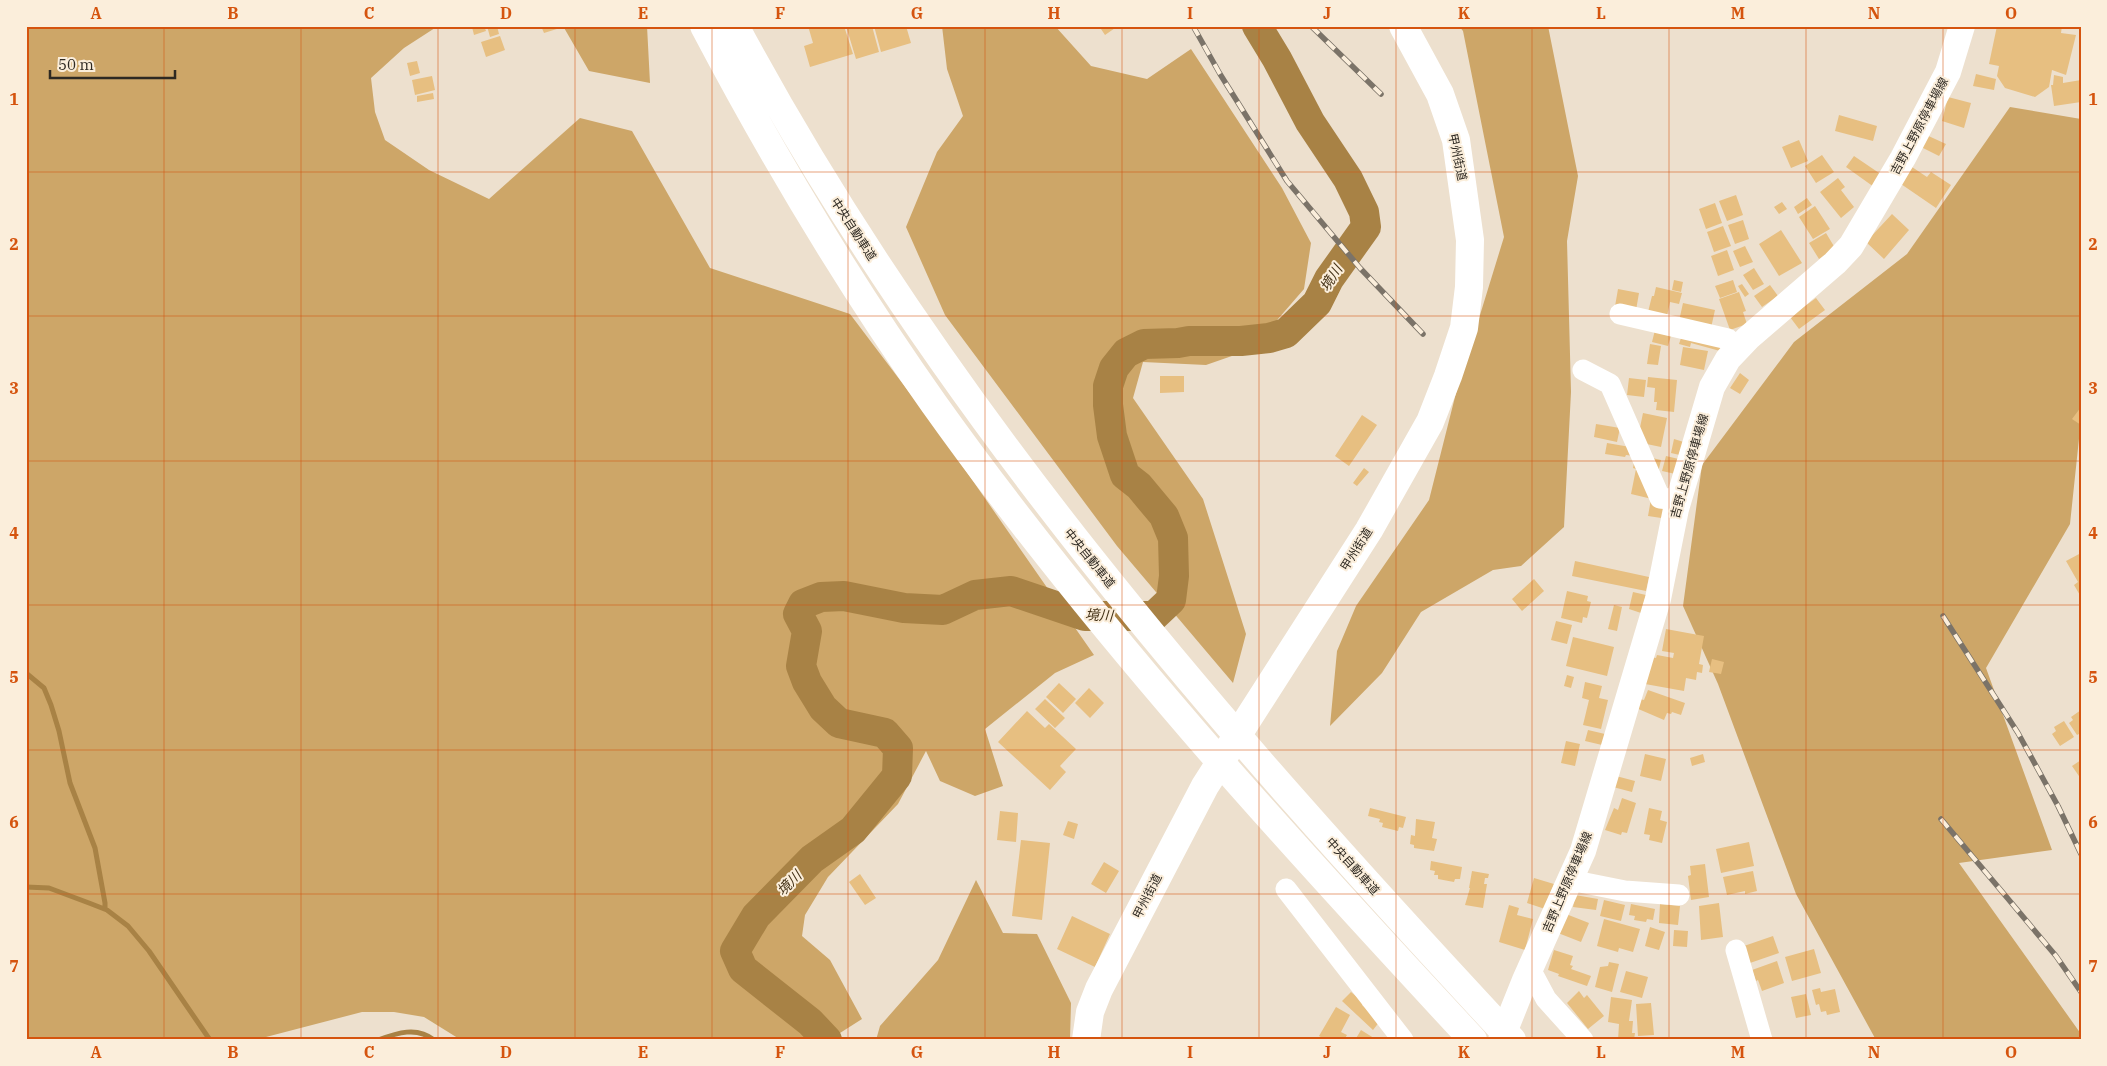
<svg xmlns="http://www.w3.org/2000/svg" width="2107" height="1066" viewBox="0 0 2107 1066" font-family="'IBM Plex Serif','Noto Sans JP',serif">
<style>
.forest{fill:#cda668}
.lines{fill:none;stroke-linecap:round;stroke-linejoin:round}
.stream{stroke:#a88245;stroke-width:5}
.river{stroke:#a88245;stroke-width:30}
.building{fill:#e7bf81}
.minor{stroke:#fff;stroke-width:21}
.major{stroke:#fff;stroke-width:26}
.highway{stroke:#fff;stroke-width:28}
.rail-casing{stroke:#7b7368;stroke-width:5.5}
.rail{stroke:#fbeedb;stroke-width:4;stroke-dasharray:11;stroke-linecap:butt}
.grid{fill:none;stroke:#d5540e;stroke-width:1;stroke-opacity:0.55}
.labels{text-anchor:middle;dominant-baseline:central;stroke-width:4;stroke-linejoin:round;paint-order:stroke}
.street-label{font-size:12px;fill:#2e2922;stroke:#fbeedb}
.water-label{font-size:14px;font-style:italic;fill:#443217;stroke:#fbeedb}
.neatline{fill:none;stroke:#d5540e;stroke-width:2}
.grid-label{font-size:16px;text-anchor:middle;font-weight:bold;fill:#d5540e}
</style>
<rect width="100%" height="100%" fill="#ede0ce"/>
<path class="forest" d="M26,26H438L404,48L371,78L375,112L385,140L429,170L489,199L580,118L632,131L710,268L850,314L934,425L1094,655L1055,673L985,729L1003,786L975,796L940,781L926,751L898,804L828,877L805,915L802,936L830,960L862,1019L829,1040H461L424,1017L394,1012H362L266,1037L265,1040H26Z
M563,26H647L650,83L589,71Z
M942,26H1055L1091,66L1147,79L1191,49L1282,188L1311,243L1304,289L1252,349L1206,365L1143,362L1133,398L1203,499L1246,634L1233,683L1117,546L945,315L906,227L937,152L963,116L947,69Z
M1459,26H1548L1578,176L1567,241L1571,392L1564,527L1521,566L1493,570L1421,612L1382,673L1330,726L1337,651L1356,606L1429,500L1456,393L1504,237L1463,31Z
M2010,107L2081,119V420L2070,524L1986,668L2052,850L1959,863L2081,1034V1040H1876L1796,894L1718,684L1683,606L1702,465L1794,342L1907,254Z
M976,880L1003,933L1037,934L1071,1003L1070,1040H876L880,1026L938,960Z"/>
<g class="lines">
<path class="stream" d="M26,673L44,688L51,705L59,731L70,783L95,848L105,903V909
M26,887L49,888L89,903L107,910L128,926L149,951L210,1040
M378,1040C397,1033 417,1026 434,1040"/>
<path class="river" d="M827,1040L810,1022L743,969L735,951L756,916L812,859L853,830L897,776L898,748L885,733L839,723L823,708L807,682L801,666L807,631L798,614L803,604L821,597L844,596L904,608L943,610L975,595L1011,591L1085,616H1154L1171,600L1174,576L1173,538L1164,516L1139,486L1125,475L1112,436L1108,405V386L1114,368L1126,353L1144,344L1178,343L1189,341H1241L1269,338L1286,333L1317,303L1329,279L1366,227L1364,212L1348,179L1310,122L1277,59L1257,26"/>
</g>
<path class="building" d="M484,26L486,31L474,35L472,27Z
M487,26H497L499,34L490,37Z
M541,26H559L560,28L544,33Z
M808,26H844L853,54L810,67L804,46L813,43Z
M846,26H872L879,52L856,59Z
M874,26H906L911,43L881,52Z
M1099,26H1118L1105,35Z
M1997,26H2062L2061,33L2076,35L2066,75L2052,70L2049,87L2035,97L2005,88L1997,76L1999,66L1989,64Z
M500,36L505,50L486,57L481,42Z
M417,61L420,73L410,76L407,63Z
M1976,74L1996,79L1994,90L1973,86Z
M2054,75L2063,77V83L2081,80V102L2054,106L2051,85H2053Z
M432,76L435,90L415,95L412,80Z
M433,93L434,99L417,102V96Z
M1948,97L1971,103L1964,128L1942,121Z
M1839,115L1877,126L1873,141L1835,131Z
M1922,133L1946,144L1939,156L1917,145Z
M1799,140L1808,161L1791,168L1782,147Z
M1822,155L1834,172L1816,183L1805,166Z
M1854,156L1882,175L1874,187L1846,167Z
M1912,167L1927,177L1931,172L1951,185L1936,208L1901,184Z
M1838,178L1845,187L1841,190L1854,207L1841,218L1820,192Z
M1736,195L1743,215L1727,221L1719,201Z
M1807,198L1812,205L1798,214L1794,207Z
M1782,202L1787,209L1779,214L1774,207Z
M1715,203L1722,223L1706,229L1699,209Z
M1815,206L1830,229L1813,239L1799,217Z
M1892,214L1909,230L1884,259L1866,242Z
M1743,220L1749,239L1735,244L1728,225Z
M1723,226L1731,246L1714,252L1707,232Z
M1781,230L1802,263L1779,276L1759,244Z
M1826,233L1835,248L1819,259L1809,243Z
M1745,246L1753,262L1740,267L1733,251Z
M1727,250L1734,270L1718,276L1711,256Z
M1754,268L1764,284L1753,290L1743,275Z
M1674,280L1683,282L1681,292L1672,290Z
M1733,280L1737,292L1720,298L1715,286Z
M1742,284L1749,294L1745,297L1741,291L1742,290L1741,291L1738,286Z
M1770,285L1778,296L1762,307L1754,296Z
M1656,287L1682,293L1679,304L1670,302L1666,321L1647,316L1652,296H1654Z
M1618,289L1639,293L1635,316L1614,312Z
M1739,292L1746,311L1743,312L1747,324L1730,330L1719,299Z
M1816,298L1825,310L1799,329L1790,317Z
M1683,303L1715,310L1711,328L1679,321Z
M1648,321L1723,341L1720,351L1691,343L1690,347L1679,344L1682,335L1672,332L1668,346L1652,342L1655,330L1646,327Z
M1650,344L1661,346L1658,365L1647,364Z
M1683,347L1708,351L1704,370L1680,365Z
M1740,373L1749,380L1740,394L1730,388Z
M1160,376H1184V392L1160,393Z
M1648,377L1677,380L1674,412L1656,410L1657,402H1654L1655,388L1647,387Z
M1629,378L1646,380L1644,397L1627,395Z
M2081,407V425L2072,419Z
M1643,413L1667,418L1661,447L1637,442Z
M1362,415L1377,425L1349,466L1335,456Z
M1596,424L1620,428L1617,442L1594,437Z
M1674,439L1687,443L1684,456L1671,453Z
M1607,443L1636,448L1635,456L1626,455L1625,457L1605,454Z
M1639,455L1661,460L1652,499L1631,494L1636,469L1633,468L1635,458Z
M1666,456L1683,460L1680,475L1662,471Z
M1364,468L1369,472L1357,486L1353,483Z
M1651,499L1671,502L1668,519L1648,516Z
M2081,553V597L2074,585L2078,582L2066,561Z
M1575,561L1649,577L1646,591L1572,576Z
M1534,579L1544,591L1522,611L1512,599Z
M1567,591L1588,596L1587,601L1591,602L1587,618L1583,617L1582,623L1561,618Z
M1633,592L1646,595L1641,613L1629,609Z
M1614,605L1622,607L1617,631L1608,629Z
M1556,621L1572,625L1567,644L1551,640Z
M1666,629L1704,636L1699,664L1703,665L1702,673L1697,672L1696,680L1686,678L1684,691L1645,684L1650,657L1656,658L1657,655L1673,658L1674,653L1662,651Z
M1573,637L1614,647L1607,676L1566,666Z
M1712,659L1724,662L1721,674L1709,672Z
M1567,675L1574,677L1571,688L1564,686Z
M1585,682L1602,686L1599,698L1608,700L1601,729L1583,725L1589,700L1582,698Z
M1059,683L1076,699L1063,713L1046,697Z
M1089,688L1104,703L1090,718L1075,703Z
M1648,690L1685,703L1681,715L1672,712L1671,714L1667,713L1664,720L1636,708L1640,699L1644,700Z
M1045,699L1065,718L1055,728L1035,709Z
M2081,710V733L2077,735L2069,723L2073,720L2071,717Z
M1027,711L1045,728L1049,724L1076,749L1060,766L1066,772L1050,790L998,742Z
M2064,721L2074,737L2060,746L2052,734L2056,731L2054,727Z
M1588,730L1605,734L1602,745L1585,741Z
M1566,741L1580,744L1575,766L1561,763Z
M1645,754L1666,759L1661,781L1640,776Z
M1703,754L1705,762L1692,766L1690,758Z
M2081,760V779L2072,766Z
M1616,776L1635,781L1632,792L1613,787Z
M1622,798L1636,803L1627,833L1622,832L1621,835L1605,830L1614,808L1618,810Z
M1370,808L1406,817L1403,828L1399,827L1398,831L1382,827L1383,823L1379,822L1380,819L1368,816Z
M1649,808L1662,811L1660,820L1667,822L1662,843L1649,840L1650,835L1644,834Z
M1000,811L1018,813L1016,842L997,840Z
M1416,819L1435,822L1432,838L1437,839L1434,851L1414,848V845L1410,844L1411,835L1415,836Z
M1068,821L1078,824L1074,839L1063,835Z
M1021,840L1050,843L1042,920L1012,916Z
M1749,842L1754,866L1721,873L1716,849Z
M1431,861L1462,867L1460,879H1455L1454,882L1438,879V875H1434L1435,871L1430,870Z
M1104,862L1119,871L1106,893L1091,884Z
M1705,864L1709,897L1691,900L1688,876L1691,875L1690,866Z
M1472,871L1489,874L1488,878H1485L1484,884H1487L1483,908L1465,905L1470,888H1469Z
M1753,871L1757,891L1745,894V891L1727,895L1723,877Z
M860,874L876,898L865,905L849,882Z
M1534,878L1554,884L1545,909L1527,903Z
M1575,895L1598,899L1596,910L1573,907Z
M1604,900L1625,905L1621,921L1600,916Z
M1719,903L1723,937L1701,940L1699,906Z
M1631,904L1655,909L1653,920L1647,919L1646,922L1634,920L1635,916L1629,915Z
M1660,904L1680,906L1678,925L1659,923Z
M1509,905L1519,908L1517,915L1533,919L1525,950L1499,942Z
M1566,914L1589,923L1581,942L1558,933Z
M1072,916L1110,934L1095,967L1057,949Z
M1604,919L1640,929L1633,952L1619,948L1618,952L1597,946Z
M1650,927L1665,932L1659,950L1645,946Z
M1674,930L1688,931L1687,947L1673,946Z
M1773,936L1779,953L1750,963L1744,946Z
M1814,949L1821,973L1792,981L1785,957Z
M1554,950L1573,956L1570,965L1573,966L1571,969L1591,976L1587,986L1558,976L1559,974L1548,970Z
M1777,961L1784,983L1762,991L1758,980L1756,981L1752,970Z
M1609,962L1619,964L1612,992L1595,987L1600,967L1608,966Z
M1626,971L1648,977L1642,998L1620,992Z
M1820,988L1821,992L1835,989L1840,1012L1827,1015L1826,1011L1821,1012L1819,1004L1816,1005L1812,990Z
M1579,991L1584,998L1587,995L1604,1016L1588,1029L1567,1003Z
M1351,992L1364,1003L1362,1005L1380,1021L1373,1030L1342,1001Z
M1806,994L1811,1015L1796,1018L1791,997Z
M1611,997L1632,1000L1629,1021H1633L1632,1033H1635L1634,1040H1618L1619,1024L1608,1022Z
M1651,1003L1654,1035L1638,1036L1636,1004Z
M1336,1007L1350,1015L1341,1032L1347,1035L1344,1040H1326L1319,1036Z
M1361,1030L1377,1040H1355Z"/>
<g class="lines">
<path class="minor" d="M1620,314L1728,339L1737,349
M1583,370L1610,384L1660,498L1678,500
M1570,880L1625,891L1679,895
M1286,889L1403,1040
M1736,950L1762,1040
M1530,969L1546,999L1583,1040"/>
<path class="major" d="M1501,1040L1525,980L1583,851L1658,599L1676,509L1712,387L1728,359L1748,338L1835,263L1851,246L1903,158L1948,72L1962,26"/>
<path class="highway" d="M704,26C773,157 849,284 934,404C1095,630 1284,837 1473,1040
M735,26C937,404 1221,728 1512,1040
M1086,1040L1090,1012L1099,989L1205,786L1369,530L1430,422L1448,376L1464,328L1469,287L1470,240L1456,140L1440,94L1403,26"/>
<defs>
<path id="rail" d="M1193,26L1220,74L1287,181L1360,268L1423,334
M1311,26L1381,94
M1943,616L2018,733L2058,806L2081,854
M1941,819L2056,956L2081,992"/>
</defs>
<use href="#rail" class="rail-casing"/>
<use href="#rail" class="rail"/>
</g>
<path class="grid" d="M164,26V1040M301,26V1040M438,26V1040M575,26V1040M712,26V1040M848,26V1040M985,26V1040M1122,26V1040M1259,26V1040M1396,26V1040M1532,26V1040M1669,26V1040M1806,26V1040M1943,26V1040M26,172H2081M26,316H2081M26,461H2081M26,605H2081M26,750H2081M26,894H2081"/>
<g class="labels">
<g class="street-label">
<text transform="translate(1919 126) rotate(-62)">吉野上野原停車場線</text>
<text transform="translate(1458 157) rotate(78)">甲州街道</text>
<text transform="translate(854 229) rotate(57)">中央自動車道</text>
<text transform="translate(1689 466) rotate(-74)">吉野上野原停車場線</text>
<text transform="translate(1356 549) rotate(-58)">甲州街道</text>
<text transform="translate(1090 558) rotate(51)">中央自動車道</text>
<text transform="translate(1353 866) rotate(48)">中央自動車道</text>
<text transform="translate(1567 882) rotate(-67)">吉野上野原停車場線</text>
<text transform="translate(1147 896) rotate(-63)">甲州街道</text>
</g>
<g class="water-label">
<text transform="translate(1331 278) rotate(-58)">境川</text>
<text transform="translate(1099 615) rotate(3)">境川</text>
<text transform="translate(789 883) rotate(-45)">境川</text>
</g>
</g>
<rect width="2107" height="1066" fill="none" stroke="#fbeedb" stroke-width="55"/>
<path d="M50 70v8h125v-8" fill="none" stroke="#2e2922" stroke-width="2.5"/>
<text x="58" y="70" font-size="15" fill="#2e2922" stroke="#fbeedb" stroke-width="4" paint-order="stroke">50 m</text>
<rect x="28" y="28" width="2052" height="1010" class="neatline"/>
<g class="grid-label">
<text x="96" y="19">A</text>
<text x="233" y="19">B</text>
<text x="369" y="19">C</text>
<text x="506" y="19">D</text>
<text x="643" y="19">E</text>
<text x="780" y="19">F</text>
<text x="917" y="19">G</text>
<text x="1054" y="19">H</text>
<text x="1190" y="19">I</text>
<text x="1327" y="19">J</text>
<text x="1464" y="19">K</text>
<text x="1601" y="19">L</text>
<text x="1738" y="19">M</text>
<text x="1874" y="19">N</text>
<text x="2011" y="19">O</text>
<text x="14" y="105">1</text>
<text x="2093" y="105">1</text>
<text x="14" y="250">2</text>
<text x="2093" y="250">2</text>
<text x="14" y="394">3</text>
<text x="2093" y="394">3</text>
<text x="14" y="539">4</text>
<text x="2093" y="539">4</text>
<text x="14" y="683">5</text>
<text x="2093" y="683">5</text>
<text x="14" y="828">6</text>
<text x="2093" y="828">6</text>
<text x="14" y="972">7</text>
<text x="2093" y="972">7</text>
<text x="96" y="1058">A</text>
<text x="233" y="1058">B</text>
<text x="369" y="1058">C</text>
<text x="506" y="1058">D</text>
<text x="643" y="1058">E</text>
<text x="780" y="1058">F</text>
<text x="917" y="1058">G</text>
<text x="1054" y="1058">H</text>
<text x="1190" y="1058">I</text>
<text x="1327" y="1058">J</text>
<text x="1464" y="1058">K</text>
<text x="1601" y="1058">L</text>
<text x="1738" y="1058">M</text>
<text x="1874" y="1058">N</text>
<text x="2011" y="1058">O</text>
</g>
</svg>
